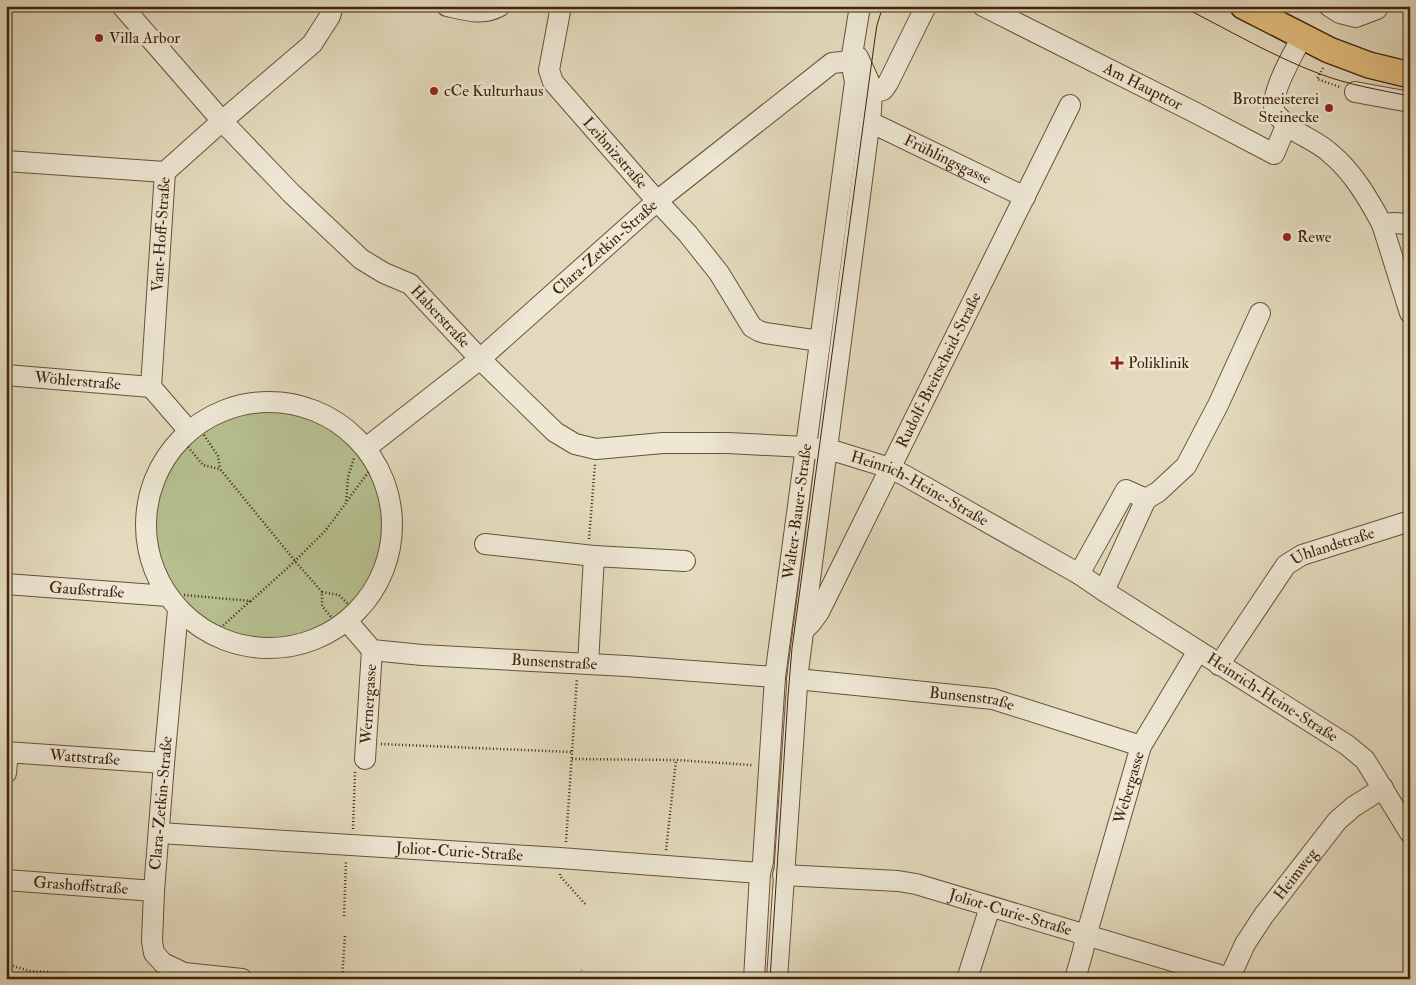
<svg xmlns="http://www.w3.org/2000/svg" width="1416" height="985" viewBox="0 0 1416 985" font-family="'IM FELL Double Pica',serif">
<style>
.green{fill:#b6bf8f;stroke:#7c714c}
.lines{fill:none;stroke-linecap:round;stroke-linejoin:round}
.minor-casing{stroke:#6a5136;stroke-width:22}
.major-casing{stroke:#412309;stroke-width:28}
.path{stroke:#412309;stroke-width:2.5;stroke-dasharray:1 2.5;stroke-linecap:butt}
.minor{stroke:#ede7d4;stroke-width:20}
.major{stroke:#e2bd7e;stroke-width:25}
.tram{stroke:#412309;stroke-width:1}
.poi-dot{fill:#8f2418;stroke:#ede7d4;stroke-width:2}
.labels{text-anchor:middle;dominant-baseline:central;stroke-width:5;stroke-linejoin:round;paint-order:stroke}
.poi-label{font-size:16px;fill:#412309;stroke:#ede7d4;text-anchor:start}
.street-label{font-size:16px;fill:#412309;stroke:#ede7d4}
</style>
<rect width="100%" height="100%" fill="#e3dabd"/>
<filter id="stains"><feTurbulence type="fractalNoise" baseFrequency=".004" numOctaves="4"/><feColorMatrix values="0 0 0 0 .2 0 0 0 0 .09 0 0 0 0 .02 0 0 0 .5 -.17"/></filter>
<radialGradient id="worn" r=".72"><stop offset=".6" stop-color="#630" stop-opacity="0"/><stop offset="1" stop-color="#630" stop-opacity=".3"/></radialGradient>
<path class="green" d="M146 525a123 123 0 1 1 246 0a123 123 0 1 1-246 0Z"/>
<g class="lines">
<defs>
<g id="minor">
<path id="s1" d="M122,6L222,121L291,193L361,259L384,273L410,284L480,359L555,432L575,444L596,449L663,443H728L805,447L838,452L890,468L904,475L1079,574L1104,591L1347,745L1365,760L1410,833"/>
<path d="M447,6C465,10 483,16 500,6"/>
<path id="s2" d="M561,6L549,70L553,82L657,201L688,234L719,273L752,327L759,331L765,333L820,341"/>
<path id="s3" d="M983,6L1194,112L1274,154L1286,126"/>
<path d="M1329,6L1340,13L1356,17L1377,9L1379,6"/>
<path d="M1302,37C1294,52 1268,97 1275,112C1276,115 1278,116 1280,118C1293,134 1315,139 1330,153C1353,172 1368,198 1382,224L1395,223L1407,224L1410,221"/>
<path d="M1355,92L1410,102"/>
<path d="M872,93L883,90L888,83L926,6"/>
<path id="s4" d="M870,122L1025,197"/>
<path d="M6,161L165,172"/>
<path d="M1382,224L1410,313"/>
<path id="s5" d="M6,375L151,387"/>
<circle cx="269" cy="525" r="123"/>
<path id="s6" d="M189,431L151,387L165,172L222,121L312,44L330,16L333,6"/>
<path id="s7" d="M366,448L480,359L657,201L832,63L851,61"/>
<path d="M485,544L594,556"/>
<path d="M1079,574L1126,490L1146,499L1158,492L1186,466L1218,405L1260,313"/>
<path id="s8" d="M6,584L168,596"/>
<path d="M1104,591L1146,499"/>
<path d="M178,610L164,763L154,891L152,941L154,953L163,963L184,973L242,979"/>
<path id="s9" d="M347,621L372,650L422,655L626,666L775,677"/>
<path id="s10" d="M803,631L811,623L819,612L1070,105"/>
<path d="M588,664L594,556L685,561"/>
<path id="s11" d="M1219,665L1286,565L1302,555L1410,521"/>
<path id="s12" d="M797,679L993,699L1141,746"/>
<path id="s13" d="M6,752L164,763"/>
<path id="s14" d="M365,759L372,650"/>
<path d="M6,773L8,752"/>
<path id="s15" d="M159,833L560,858L760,873"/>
<path id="s16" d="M783,875L898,881L916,884L1233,979"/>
<path id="s17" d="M6,880L154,891"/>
<path id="s18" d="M754,979L760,873L763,862L775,677L855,82L851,61L860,6"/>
<path d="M777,979L798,671L871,111L872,88L858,57"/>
<path d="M967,979L990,907"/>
<path id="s19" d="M1075,979L1083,951L1086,936L1141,746L1198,651"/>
<path id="s20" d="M1229,979L1245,944L1264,915L1337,821L1353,807L1383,788"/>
</g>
<path id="major" d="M1243,6L1329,50L1369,65L1410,75"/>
</defs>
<use href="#minor" class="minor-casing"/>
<use href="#major" class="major-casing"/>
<path class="path" d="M1323,68L1317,79L1340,87
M204,435L218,456L220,469
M188,447L203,465L220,469L295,561L322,592V606L331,617
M347,501L375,463
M589,539L595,464
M322,592L339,595L349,605
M184,595L251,601L295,561L325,531L346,503L348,477L354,458
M213,635L250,601
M381,744L572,752
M572,759L676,760L752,765
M353,829L355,772
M566,842L577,678
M666,850L676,760
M560,874V876L586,905
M344,916L346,860
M6,964L30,971L63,973L107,979
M141,979L150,973
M342,979L345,936
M576,979L582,970"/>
<use href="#minor" class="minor"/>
<use href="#major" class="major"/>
<path class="tram" d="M1181,6C1227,29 1272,56 1320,74C1349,85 1380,90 1410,96
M770,979L788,696L792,648L875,38L877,25L883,6"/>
</g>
<g class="poi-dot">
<circle cx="99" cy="38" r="5"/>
<circle cx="434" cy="91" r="5"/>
<circle cx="1329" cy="108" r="5"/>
<circle cx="1287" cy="237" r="5"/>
<path d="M1114.5 355.5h5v5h5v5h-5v5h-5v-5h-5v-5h5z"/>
</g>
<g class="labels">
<g class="poi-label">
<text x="109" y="38">Villa Arbor</text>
<text x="444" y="91">cCe Kulturhaus</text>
<text x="1319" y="99" text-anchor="end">Brotmeisterei<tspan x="1319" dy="18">Steinecke</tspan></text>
<text x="1297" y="237">Rewe</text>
<text x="1128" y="363">Poliklinik</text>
</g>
<g class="street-label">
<text stroke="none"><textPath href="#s3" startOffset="179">Am Haupttor</textPath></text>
<text stroke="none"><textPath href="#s2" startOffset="172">Leibnizstraße</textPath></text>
<text stroke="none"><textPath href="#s4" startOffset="86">Frühlingsgasse</textPath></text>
<text stroke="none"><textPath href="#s6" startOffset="211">Vant-Hoff-Straße</textPath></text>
<text stroke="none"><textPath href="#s7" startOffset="312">Clara-Zetkin-Straße</textPath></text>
<text stroke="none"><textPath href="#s1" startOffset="448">Haberstraße</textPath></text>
<text stroke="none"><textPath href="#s10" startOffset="295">Rudolf-Breitscheid-Straße</textPath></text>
<text stroke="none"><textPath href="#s5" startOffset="72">Wöhlerstraße</textPath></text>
<text stroke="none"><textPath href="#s1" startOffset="988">Heinrich-Heine-Straße</textPath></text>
<text stroke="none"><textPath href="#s18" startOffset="470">Walter-Bauer-Straße</textPath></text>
<text stroke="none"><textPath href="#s11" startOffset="171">Uhlandstraße</textPath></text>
<text stroke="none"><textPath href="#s8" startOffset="81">Gaußstraße</textPath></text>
<text stroke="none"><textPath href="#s9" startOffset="221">Bunsenstraße</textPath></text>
<text stroke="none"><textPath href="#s1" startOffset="1399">Heinrich-Heine-Straße</textPath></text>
<text stroke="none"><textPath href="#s12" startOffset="176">Bunsenstraße</textPath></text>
<text stroke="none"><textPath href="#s14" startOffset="55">Wernergasse</textPath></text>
<text stroke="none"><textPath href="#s13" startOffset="79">Wattstraße</textPath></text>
<text stroke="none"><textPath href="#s19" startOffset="199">Webergasse</textPath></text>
<text transform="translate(161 803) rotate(-85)">Clara-Zetkin-Straße</text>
<text stroke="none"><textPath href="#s15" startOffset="301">Joliot-Curie-Straße</textPath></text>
<text stroke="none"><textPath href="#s20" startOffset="125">Heimweg</textPath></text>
<text stroke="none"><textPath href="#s17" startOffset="75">Grashoffstraße</textPath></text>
<text stroke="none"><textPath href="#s16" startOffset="232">Joliot-Curie-Straße</textPath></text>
</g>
</g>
<rect width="1416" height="985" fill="none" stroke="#e3dabd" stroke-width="25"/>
<rect x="8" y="8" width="1401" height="970" fill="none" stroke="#412309" stroke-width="2.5"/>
<rect x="12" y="12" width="1391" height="960" fill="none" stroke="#412309"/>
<rect width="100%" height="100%" filter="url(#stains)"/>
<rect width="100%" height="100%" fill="url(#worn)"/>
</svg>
